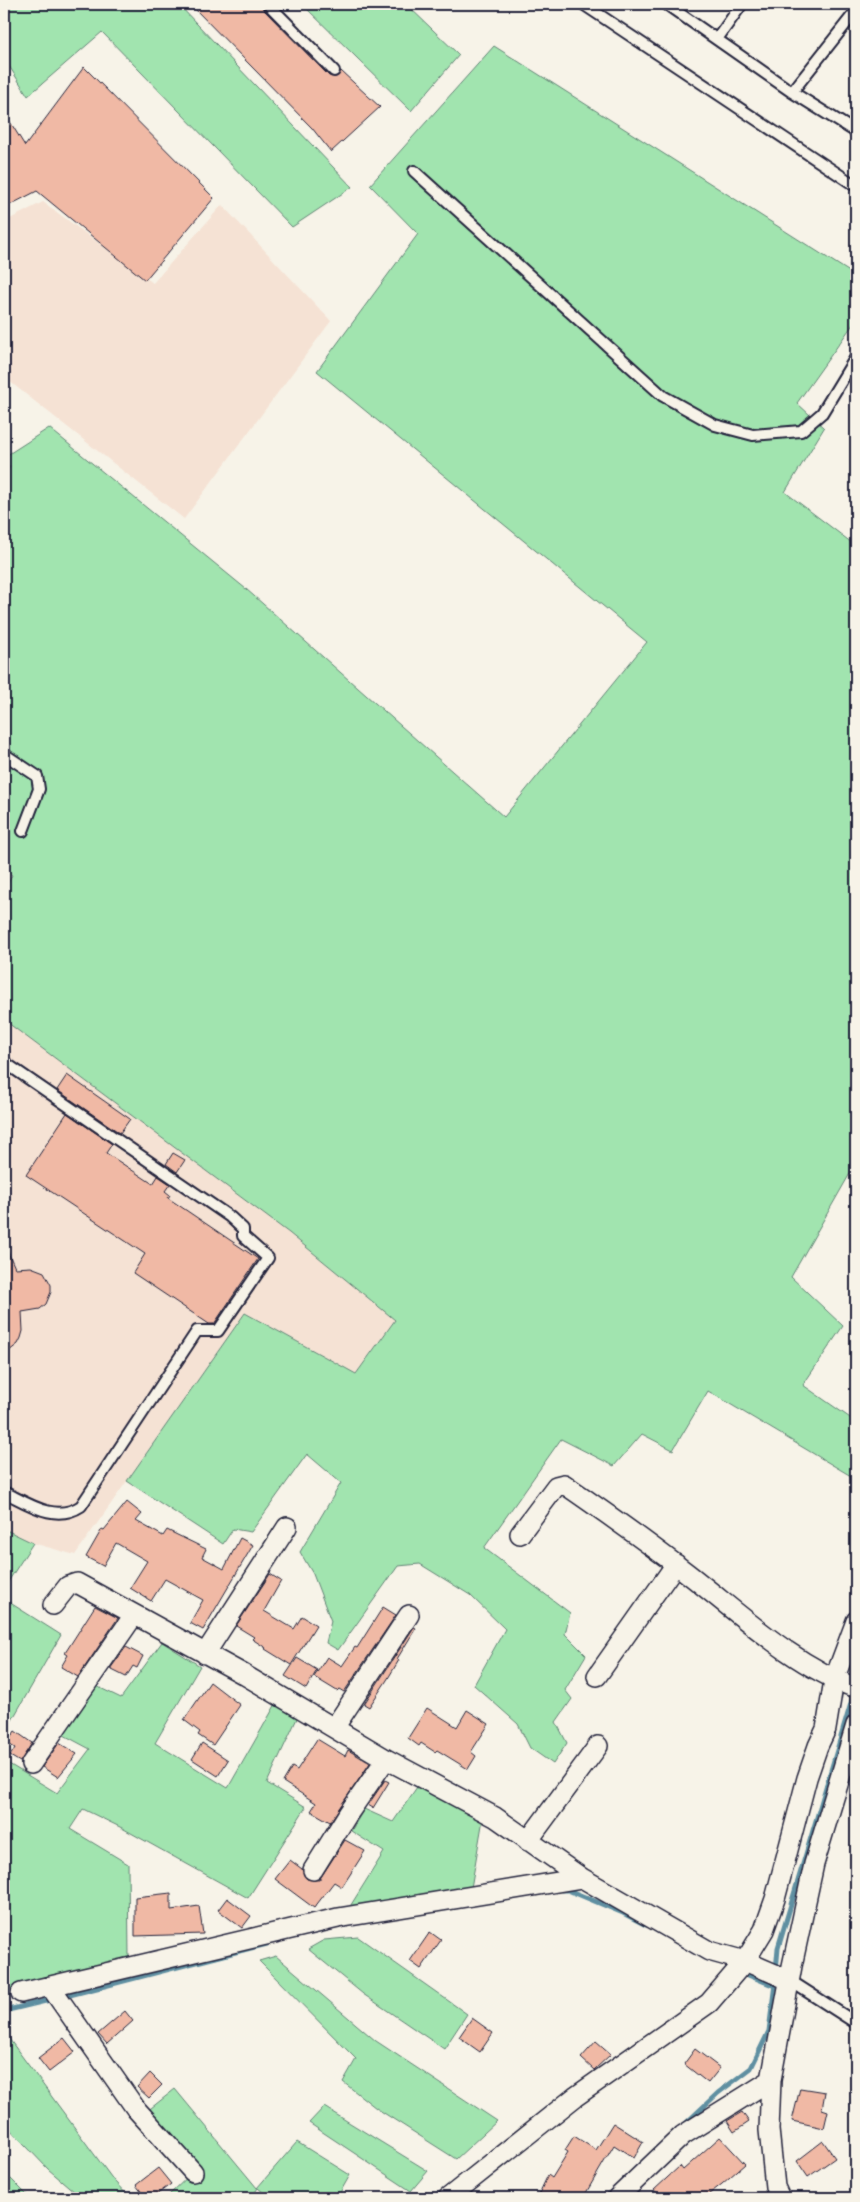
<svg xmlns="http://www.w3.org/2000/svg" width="860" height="2202" viewBox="0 0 860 2202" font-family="'Indie Flower',sans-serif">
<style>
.built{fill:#f5e2d4}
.green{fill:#a1e4af;stroke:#628375}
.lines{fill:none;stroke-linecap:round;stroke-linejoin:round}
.stream{stroke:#5f8fa1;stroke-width:5}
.building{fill:#f0b9a5;stroke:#22223b}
.lane-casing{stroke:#22223b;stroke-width:14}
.street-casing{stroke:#22223b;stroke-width:22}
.lane{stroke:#f7f3e8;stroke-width:10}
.street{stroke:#f7f3e8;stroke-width:19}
</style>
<rect width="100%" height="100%" fill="#f7f3e8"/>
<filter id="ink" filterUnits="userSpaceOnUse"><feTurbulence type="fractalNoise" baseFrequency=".02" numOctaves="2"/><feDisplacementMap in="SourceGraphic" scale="10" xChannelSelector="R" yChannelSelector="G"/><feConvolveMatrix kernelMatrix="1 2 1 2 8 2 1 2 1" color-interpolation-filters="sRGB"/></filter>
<g filter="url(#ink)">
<path class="built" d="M43,202L153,283L222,205L331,321L184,519L4,377V222Z
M4,1020L289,1233L395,1320L356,1374L245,1313L75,1555L33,1543L4,1529Z"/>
<path class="green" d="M4,4H178L352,187L292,227L102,32L28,96L4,58Z
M302,4H406L459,55L411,111Z
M494,46L856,276V320L797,403L824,428L785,492L856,546V1163L791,1277L843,1326L803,1385L856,1422V1479L708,1391L673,1450L642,1434L614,1466L561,1439L484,1548L570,1613L565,1634L586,1655L565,1690L572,1699L556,1722L567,1743L553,1764L530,1748L518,1724L474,1685L505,1629L470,1595L420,1564L398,1566L338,1650L326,1643L331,1621L313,1574L300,1552L341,1483L307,1454L251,1532L233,1529L223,1544L127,1481L245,1313L356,1374L395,1320L289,1233L4,1020V892L12,875L4,870V476L10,467L4,457L49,428L246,589L504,817L647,642L317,371L418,234L370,185Z
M4,1529L33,1543L4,1588Z
M4,1599L61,1635L4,1734Z
M162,1642L200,1666L155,1743L228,1788L277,1702L299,1714L267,1783L306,1807L248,1898L122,1828L83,1809L70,1829L128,1864L129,1958L4,1996V1761L57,1793L90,1749L60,1733L94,1685L121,1698Z
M422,1786L483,1819L471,1888L349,1908L384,1852L351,1831L364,1809L393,1822L417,1787Z
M358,1937L467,2014L444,2049L363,1994L308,1949L324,1940Z
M276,1956L376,2041L497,2121L456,2159L376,2108L343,2082L356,2059L259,1961Z
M4,2032L114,2181L130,2198H82L48,2169L4,2123Z
M175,2089L257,2188L297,2142L350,2175L337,2198H270L258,2188L251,2198H166L199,2166L146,2112Z
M324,2107L428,2171L411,2191L309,2123Z
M4,2172L30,2198H4Z"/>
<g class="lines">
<path class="stream" d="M562,1890H568L623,1913L646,1925
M776,1971L778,1948L855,1690
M741,1972L775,1986
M62,1997L267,1944
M4,2011L54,1999
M684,2125L718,2093L751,2068L769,2031L775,1984"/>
</g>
<path class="building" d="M190,4H261L263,9L329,76L336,77L341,71L380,107L331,152L312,128Z
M84,67L214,198L145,280L37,191L4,208V112L25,146Z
M67,1075L130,1119L120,1133L57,1090Z
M67,1113L112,1144L106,1153L153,1184L158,1176L170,1184L165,1191L170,1195L168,1198L258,1259L214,1324H209L133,1273L145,1254L26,1175Z
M173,1153L185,1160L177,1172L166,1164Z
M4,1243L15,1268L31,1267L44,1272L51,1285V1292L46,1304L40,1309L22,1312L23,1331L21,1338L18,1344L4,1355Z
M127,1502L142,1514L136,1521L163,1536L167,1530L206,1549L202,1557L224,1569L240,1538L253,1545L203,1630L190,1623L203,1600L165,1579L151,1601L130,1588L147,1561L116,1543L103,1566L86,1557L102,1529L104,1530Z
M270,1574L281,1581L264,1611L294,1629L302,1616L316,1625L291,1665L265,1649L266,1648L252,1639L254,1637L236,1626Z
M95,1606L118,1618L78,1677L61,1667L68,1655L65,1653Z
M383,1607L396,1615L344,1692L339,1689L337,1691L314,1677L327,1657L342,1666L355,1647L357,1648Z
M414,1627L416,1628L397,1659L399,1660L387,1680L369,1707L364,1704Z
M126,1647L143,1656L137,1668L133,1666L126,1677L110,1669Z
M297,1658L317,1670L306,1689L285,1676Z
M210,1682L240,1705L213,1745L198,1735L200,1732L184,1720Z
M427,1708L457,1727L467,1710L489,1724L471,1752L476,1756L468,1769L437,1750L435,1752L421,1743L419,1746L408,1738Z
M15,1731L32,1743L20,1762L10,1756L15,1748L7,1743Z
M317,1739L345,1756L348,1750L370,1763L330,1822L311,1811L316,1803L283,1782L292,1767L297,1770Z
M59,1743L77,1754L58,1777L42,1767Z
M202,1743L228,1760L218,1776L192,1759Z
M385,1780L389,1782L373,1808L368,1805Z
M345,1840L365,1851L342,1887L334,1882L314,1908L275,1879L290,1860L302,1869L307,1879L319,1880Z
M171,1893V1910L199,1906L203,1934L135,1936V1897Z
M227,1898L251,1916L242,1928L218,1910Z
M430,1932L441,1940L421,1969L410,1961Z
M125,2011L133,2021L107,2044L98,2034Z
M472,2018L493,2033L480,2052L459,2037Z
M64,2038L75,2052L49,2072L38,2058Z
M596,2041L611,2054L594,2070L581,2058Z
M695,2049L720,2068L708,2083L684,2064Z
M150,2073L162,2085L149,2098L137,2087Z
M800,2088L825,2092L822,2109L828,2111L824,2128L792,2121Z
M742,2112L749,2122L734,2132L727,2121Z
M613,2123L643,2142L634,2158L614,2145L583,2198H537L548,2175L552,2178L568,2152L565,2150L574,2136L596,2150Z
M720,2137L745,2164L722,2184L704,2198H663L654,2190L680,2166L683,2170Z
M823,2141L835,2158L808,2177L797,2161Z
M158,2168L171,2184L152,2198H146L136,2185Z"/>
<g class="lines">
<defs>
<path id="lane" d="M268,4L334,71
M583,4L856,186
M666,4L792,92L856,132
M717,39L742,4
M792,92L856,11
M414,171L663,396L715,425L753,435L801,431L822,413L856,357
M4,754L37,776L39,789L23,831
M4,1062L230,1217L243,1229V1236L268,1258L218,1331H197L81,1506C55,1523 29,1504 4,1492
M789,1980L856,2023"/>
<path id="street" d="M520,1534L556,1486L564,1484C606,1513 647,1542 687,1573C740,1614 793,1665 856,1688
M53,1605L68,1586L77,1583L243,1674L386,1759L495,1817L582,1878L709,1951L745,1961L789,1980
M205,1654L287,1527
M597,1676L676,1564
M334,1728L409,1615
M31,1764L134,1615
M528,1841L598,1746
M313,1870L348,1814L386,1759
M50,1986L136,2109L193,2172
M21,1993L338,1918L582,1878
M448,2198L575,2097L709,2003L745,1961L764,1930L775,1899L807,1778L818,1746L826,1729L834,1680L856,1621
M617,2198L683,2135L771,2080
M780,2198L775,2187L769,2130L771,2080L792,1966L814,1864L856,1725"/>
</defs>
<use href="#lane" class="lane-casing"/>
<use href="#street" class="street-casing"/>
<use href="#lane" class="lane"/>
<use href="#street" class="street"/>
</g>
</g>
<rect width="860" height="2202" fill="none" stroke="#f7f3e8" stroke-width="20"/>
<rect x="10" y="10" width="840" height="2182" fill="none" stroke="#22223b" stroke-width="2" filter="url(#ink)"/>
</svg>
